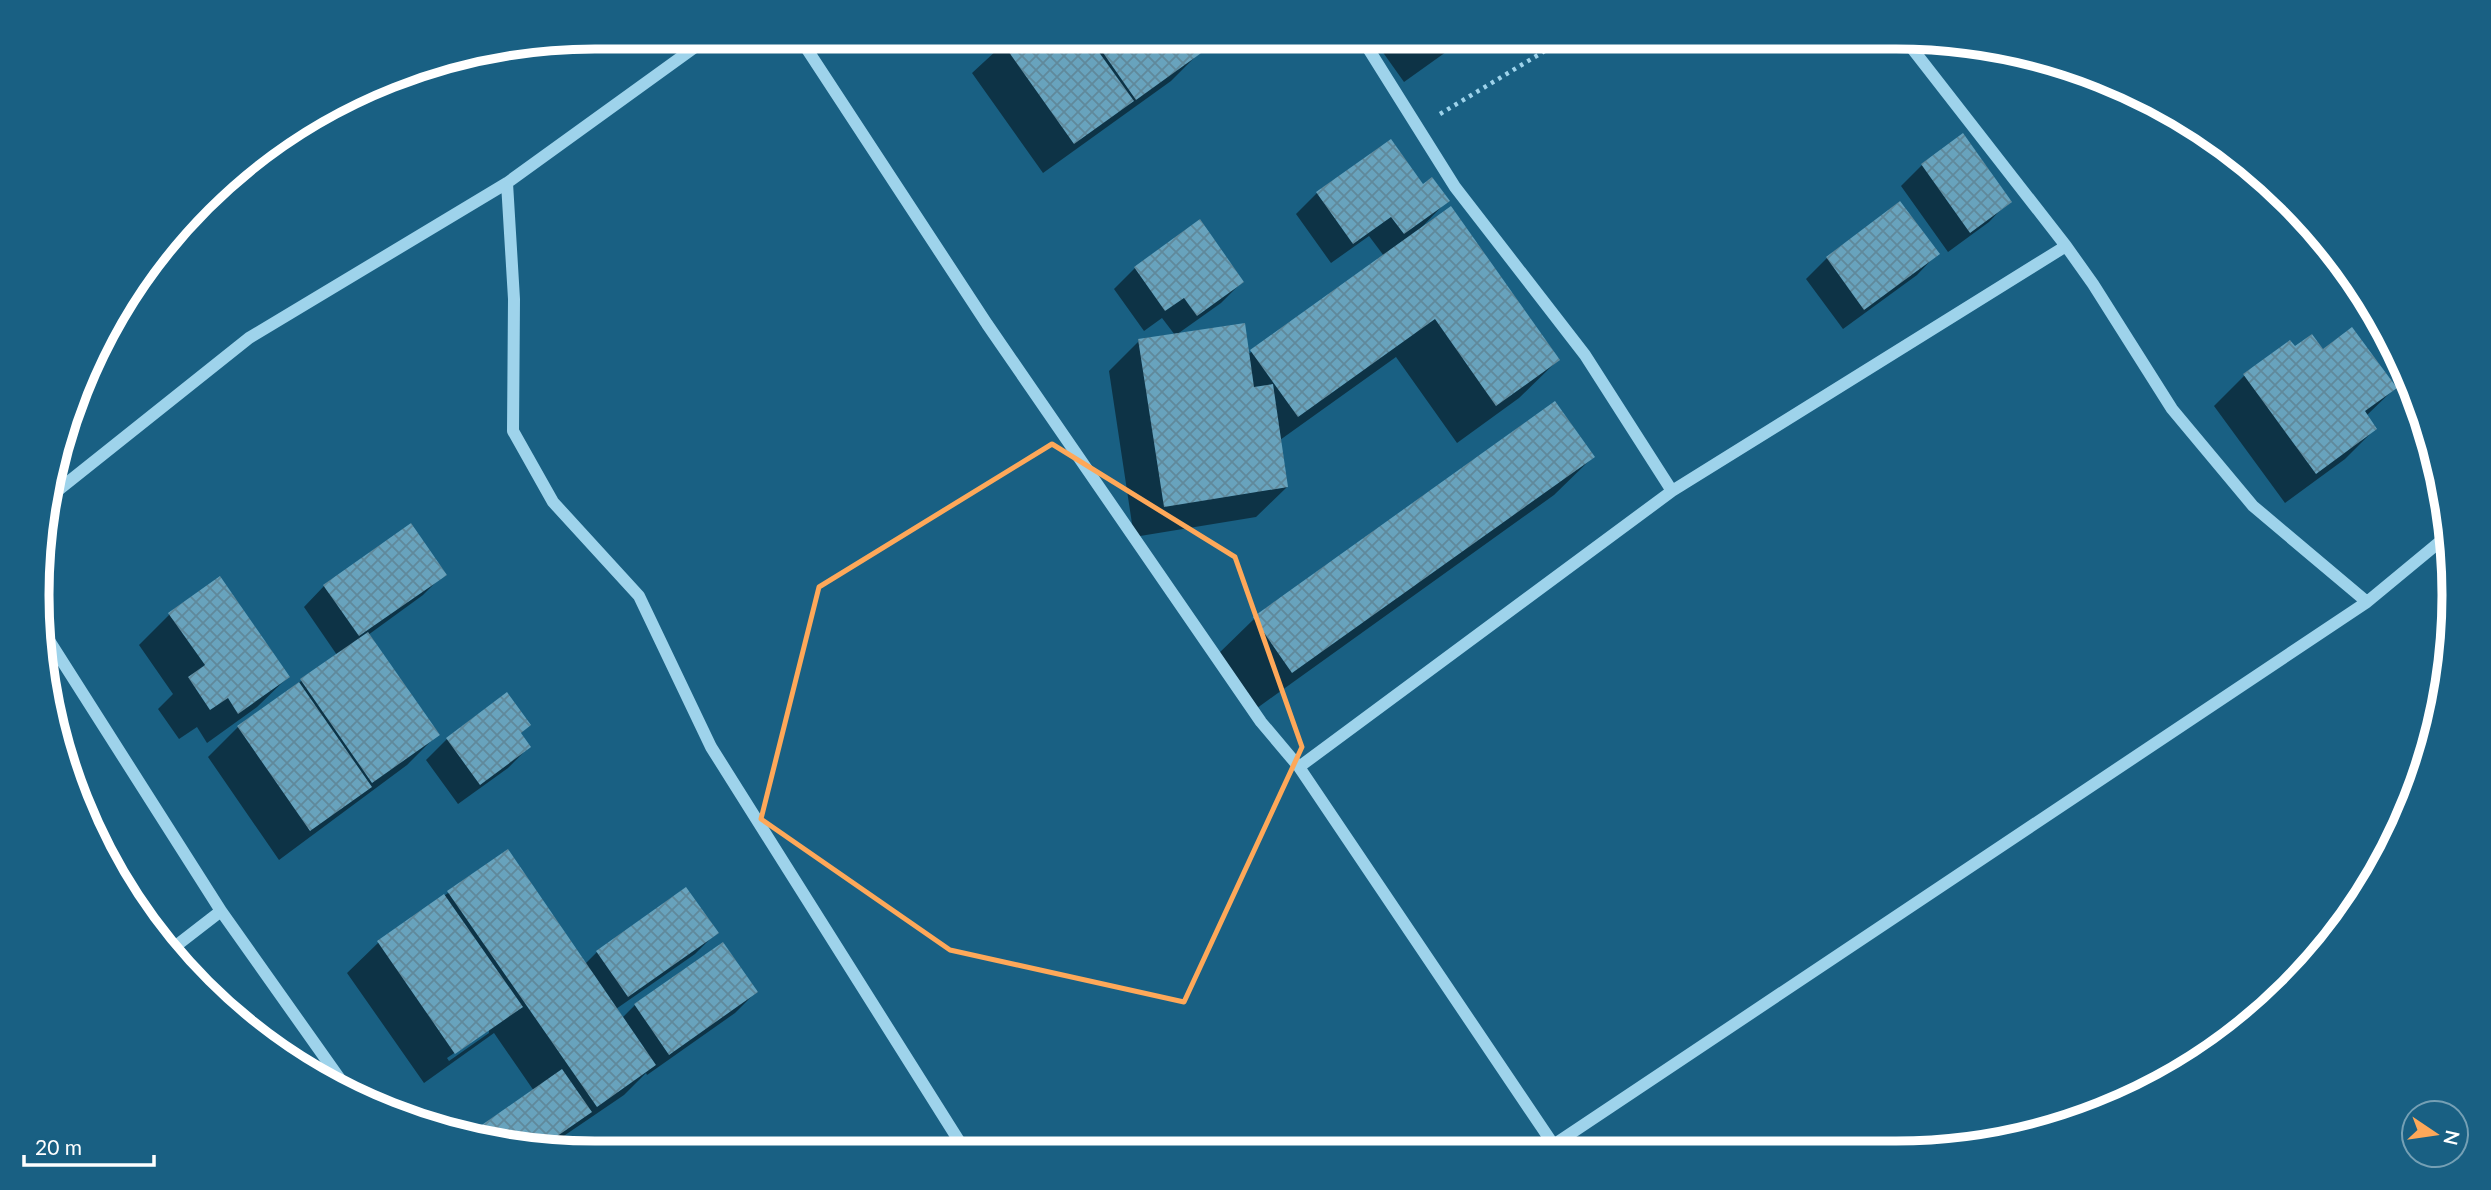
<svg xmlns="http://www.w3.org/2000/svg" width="2491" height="1190" viewBox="0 0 2491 1190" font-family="Lato,sans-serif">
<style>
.shadow{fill:#0007;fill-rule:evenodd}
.building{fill:url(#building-cross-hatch)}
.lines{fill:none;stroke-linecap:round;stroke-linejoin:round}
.path{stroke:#9ed3eb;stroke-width:4.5;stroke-dasharray:3.5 5;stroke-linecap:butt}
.minor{stroke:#9ed3eb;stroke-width:12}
.marked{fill:none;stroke:#fea859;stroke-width:5;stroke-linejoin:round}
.rim{fill:none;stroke:#fff;stroke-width:9}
</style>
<defs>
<pattern id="building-cross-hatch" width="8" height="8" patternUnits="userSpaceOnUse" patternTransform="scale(1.75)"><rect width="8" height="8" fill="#68a3bd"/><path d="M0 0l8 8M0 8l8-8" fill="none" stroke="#60899b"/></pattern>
</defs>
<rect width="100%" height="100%" fill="#196083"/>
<path class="shadow" d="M1011,37H1192L1202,50L1171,81L1043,173L972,73Z
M1372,37H1467L1404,82Z
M1922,165L2009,201L1989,222L1948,252L1901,186Z
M1422,187L1447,201L1421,228L1558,360L1519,398L1457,443L1396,357L1280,440L1287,487L1256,517L1134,537L1109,371L1139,341L1175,335L1162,318L1144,331L1114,289L1135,268L1200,221L1242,282L1221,303L1176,335L1247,355L1384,256L1369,236L1331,263L1296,214L1317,193Z
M1937,254L1917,275L1843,329L1806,279L1827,258Z
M2294,349L2395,388L2366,416L2375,429L2345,459L2285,503L2214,406L2244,376Z
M1554,403L1593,457L1554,495L1253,711L1215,657L1254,619Z
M444,574L423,595L368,635L437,735L407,765L279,860L208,757L238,727L337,655L304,607L324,586Z
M170,614L288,677L257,707L207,743L197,727L179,739L158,709L173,694L139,645Z
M507,695L529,725L520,734L529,747L508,768L458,804L426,760L447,739Z
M448,893L585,964L597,952L716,933L695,954L616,1009L622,1018L635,1005L756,992L735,1013L647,1075L646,1073L624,1095L546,1148L486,1142L468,1137L534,1091L494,1033L424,1083L347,973L378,943ZM489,1029V1033L449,1061L447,1058Z"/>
<path class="building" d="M1008,37H1088L1134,101L1074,144L1001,41Z
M1092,37H1194L1204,51L1136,100Z
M1424,37H1458L1435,53Z
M1963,133L2012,202L1970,233L1921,164Z
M1391,139L1423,184L1432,177L1450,201L1404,234L1391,217L1353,244L1316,192Z
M1900,201L1940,254L1864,310L1826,257Z
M1451,206L1560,360L1496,406L1435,319L1298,417L1250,350Z
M1200,219L1244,282L1197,316L1184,298L1165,311L1134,267Z
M1245,323L1254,387L1273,384L1288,487L1164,507L1138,339Z
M2352,327L2397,388L2365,411L2377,429L2316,474L2243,374L2290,340L2295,346L2312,334L2323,349Z
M1555,401L1595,457L1292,673L1253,617Z
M411,523L447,575L359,636L323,585Z
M220,576L290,677L238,714L228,698L210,710L188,677L205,665L168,613Z
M368,632L440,735L372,783L300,679Z
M299,682L372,787L310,831L237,726Z
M507,692L531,725L521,733L531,747L480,785L446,738Z
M508,849L656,1065L597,1107L447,891Z
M686,887L719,933L628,997L596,951Z
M444,894L523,1007L455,1054L377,941Z
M723,942L758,992L669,1055L634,1004Z
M562,1069L592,1112L540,1148L486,1142L466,1136Z"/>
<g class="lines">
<path class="path" d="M1440,114L1568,37"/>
<path class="minor" d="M799,37L987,324L1261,722L1299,767L1553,1144
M1904,38L2066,246L2093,284L2172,409L2253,506L2367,602L2448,535
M507,183L514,299L513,431L553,502L639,596L711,747L966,1152
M1672,491L2066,246
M47,499L249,338L507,183L709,37
M43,631L221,911L347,1089
M1299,767L1672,491L1585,355L1455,187L1361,37
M168,952L221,911
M1549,1148L2367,602"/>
</g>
<path class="marked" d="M1052,444L1235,557L1302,747L1184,1002L950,950L761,819L819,587Z"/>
<path d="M0 0H2491V1190H0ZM595 49H1896A546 546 0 0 1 2442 595V595A546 546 0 0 1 1896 1141H595A546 546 0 0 1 49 595V595A546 546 0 0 1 595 49Z" fill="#196083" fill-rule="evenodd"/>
<path class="rim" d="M595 49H1896A546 546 0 0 1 2442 595V595A546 546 0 0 1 1896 1141H595A546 546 0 0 1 49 595V595A546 546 0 0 1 595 49Z"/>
<g transform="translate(2435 1134) rotate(103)"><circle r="33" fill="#196083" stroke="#75a0b5" stroke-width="2"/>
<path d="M0-5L12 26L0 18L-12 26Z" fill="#fea859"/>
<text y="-10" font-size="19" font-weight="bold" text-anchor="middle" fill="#ffffff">N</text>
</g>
<path d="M24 1155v10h130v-10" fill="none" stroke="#ffffff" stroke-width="3.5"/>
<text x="35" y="1155" font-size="21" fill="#ffffff" stroke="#196083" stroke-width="5" paint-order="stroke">20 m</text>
</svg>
